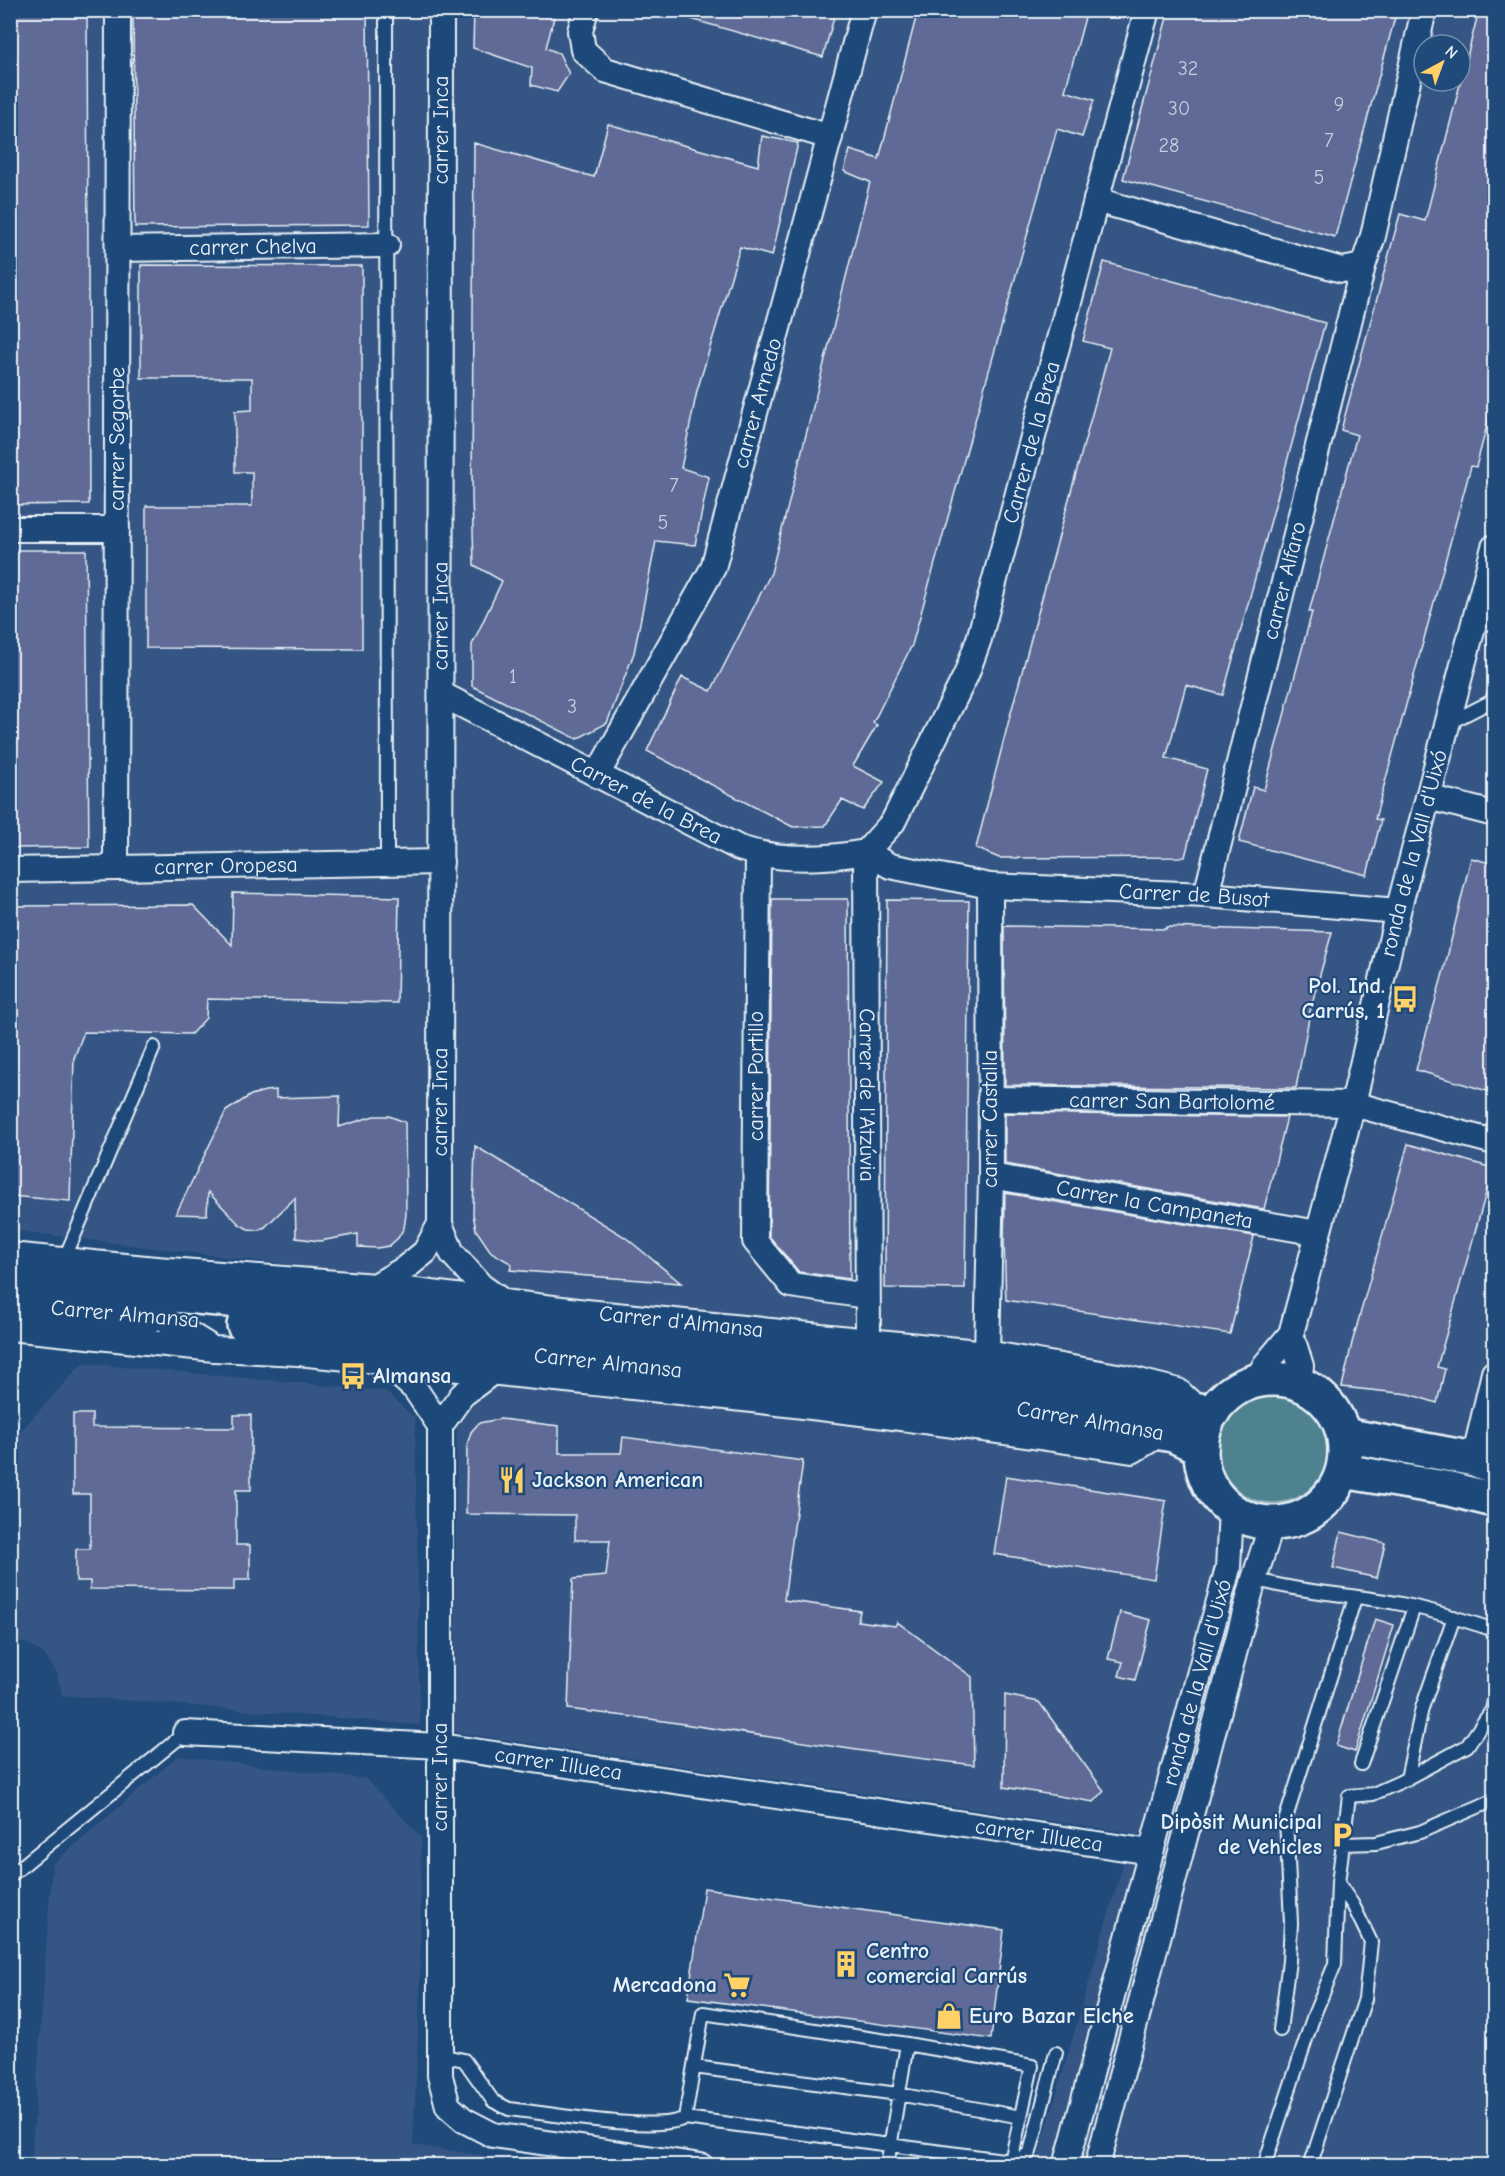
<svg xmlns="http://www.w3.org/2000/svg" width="1505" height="2176" viewBox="0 0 1505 2176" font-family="'Comic Neue',sans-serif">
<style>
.built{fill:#365784;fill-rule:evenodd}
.green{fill:#4f828f;stroke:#9cbac4;stroke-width:1.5}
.building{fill:#5e6a96;stroke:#e8f1f8;stroke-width:1.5}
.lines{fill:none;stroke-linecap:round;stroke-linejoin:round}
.lane-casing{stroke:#e8f1f8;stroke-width:16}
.street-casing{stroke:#e8f1f8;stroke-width:28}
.primary-casing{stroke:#e8f1f8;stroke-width:38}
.lane{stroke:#1f4a7a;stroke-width:12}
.street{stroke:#1f4a7a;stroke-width:24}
.primary{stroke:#1f4a7a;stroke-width:33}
.labels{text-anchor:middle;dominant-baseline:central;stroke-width:4.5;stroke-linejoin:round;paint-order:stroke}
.number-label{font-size:20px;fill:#c6cfe0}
.street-label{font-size:22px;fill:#e8f1f8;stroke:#1f4a7a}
.poi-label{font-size:22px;font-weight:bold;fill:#e8f1f8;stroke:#1f4a7a;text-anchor:start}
</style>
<rect width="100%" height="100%" fill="#1f4a7a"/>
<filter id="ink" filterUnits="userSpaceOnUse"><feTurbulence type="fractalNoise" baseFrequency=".0167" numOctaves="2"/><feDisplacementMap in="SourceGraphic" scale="12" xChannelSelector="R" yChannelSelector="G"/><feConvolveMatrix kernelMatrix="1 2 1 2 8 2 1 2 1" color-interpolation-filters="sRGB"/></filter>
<g filter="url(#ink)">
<path class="built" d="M11,11H1494V2165H1036L1132,1833L454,1732L458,1286L11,1230ZM1424,45H1460V81H1424Z
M83,1363L385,1391L415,1418L420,1725L62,1695L57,1673L45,1655L29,1644L16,1641V1436Z
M178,1756L366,1779L421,1837L420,1988L413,2145L545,2165H31L52,1865Z"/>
<path class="green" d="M1217 1447a56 56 0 1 1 112 0a56 56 0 1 1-112 0Z"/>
<path class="building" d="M10,10H87L89,504L10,505Z
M133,10H367L369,225L135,227Z
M474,10H556L546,48L559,53L569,74L557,92L531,85L532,68L473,48Z
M678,10H836L823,57L677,15Z
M918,10H1087L1065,91L1094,100L1082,137L1057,129L912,645L873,723L877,725L853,766L884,782L863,810L842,800L825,826L793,827L647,751L682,677L711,691L771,573L870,182L844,171L850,150L879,159Z
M1169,10H1397L1335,237L1123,179Z
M1479,10H1494V399L1476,467L1471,466L1375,819L1381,820L1367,875L1239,842L1253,787L1264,790L1312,612H1309L1357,435L1341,430L1400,214L1425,221Z
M608,124L758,166L762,136L798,143L772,256L740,247L697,391L681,468L709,477L695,545L656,541L634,653L607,723L577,739L472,686V645L502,581L474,565L472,495L474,143L594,177Z
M1104,262L1325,323L1223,695L1186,685L1166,758L1207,769L1185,857L999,858L976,848L1010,716L1110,348L1083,341Z
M141,265L362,266V649L146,648V506H252V472H235V411L252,410V378H141Z
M10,550H86L89,847L10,848Z
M1471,858L1494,864V1093L1416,1070L1445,966Z
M233,893L399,897L397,1003L207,999L206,1018L191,1034L84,1032L74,1058L70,1201L10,1196V906L193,905L232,945Z
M772,899H848L850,1279L799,1272L769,1236Z
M887,900L969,901L965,1289L885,1288Z
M1004,926L1166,929V927L1332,932L1311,1007L1296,1088L1005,1085Z
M276,1090V1098L340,1096L339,1127L374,1116H389L405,1122L406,1214L404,1228L398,1238L389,1246L377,1248L358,1247V1234L320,1241L296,1238L295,1198L265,1227L258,1230L248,1229L239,1224L208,1192L207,1215L176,1214L226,1111L251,1095L265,1091Z
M1005,1113L1287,1117L1264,1209L1005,1164Z
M1408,1144L1493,1168L1437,1367L1445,1369L1437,1403L1409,1394L1342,1387L1352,1343Z
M475,1146L625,1237L681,1283L510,1270L512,1264L491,1252L476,1230L473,1214Z
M1005,1193L1254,1236L1230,1334L1006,1300L1004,1243Z
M73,1414H92V1427L234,1428V1415H251V1490H236V1545H250V1580H234V1590L90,1589V1581H76V1549H90V1494H73Z
M500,1419L559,1426V1453H621L623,1437L803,1461L784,1600L860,1611L858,1621L895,1626L897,1622L972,1677L974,1765L877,1753L650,1719L568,1709L573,1579L606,1576L610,1540H575V1515L466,1514L467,1445L471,1432L479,1423Z
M1006,1476L1166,1501L1154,1579L994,1554Z
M1341,1532L1385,1543L1377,1578L1333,1568Z
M1120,1612L1151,1620L1135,1680L1119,1676L1123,1662L1108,1659Z
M1375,1619L1394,1625L1355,1752L1336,1746Z
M1005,1695L1039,1702L1104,1791L1094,1802L1004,1787Z
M704,1888L1004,1930L991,2039L688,1998Z"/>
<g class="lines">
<defs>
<path id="lane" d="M386,10L387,863
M1449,723L1492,701L1494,694
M64,1260L154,1047
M1254,1579C1302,1593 1352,1594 1401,1604C1432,1610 1464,1620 1494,1630
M1361,1764L1414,1607
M1407,1779L1422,1708L1454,1617
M1342,1844L1376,1843L1420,1832L1494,1800
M10,1876L185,1733
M1280,2030L1289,1961L1291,1923L1286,1818L1355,1598
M907,2044L1032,2066L1011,2161
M440,2055L464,2060L493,2101L509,2109C547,2113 656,2133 685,2118
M694,2067L898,2094L1021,2117
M887,2166L907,2044L703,2013L685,2118L1011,2161H1019L1030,2152L1056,2053
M1264,2166L1314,2015L1335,1964L1338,1883L1349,1796L1373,1794L1400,1782L1467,1746L1492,1710L1494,1701
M1310,2166L1365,1999L1371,1942L1353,1905L1338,1883"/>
<g id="street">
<path d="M586,10L580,31L583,50L605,70L830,137"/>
<path d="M1096,200L1342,270L1363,266L1373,236L1424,10"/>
<path id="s1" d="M118,249L387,245"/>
<path d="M10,529H117"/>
<path id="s2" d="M441,694L739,848C778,861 826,859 866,852L893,822L966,675L979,639L1147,10"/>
<path id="s3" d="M597,775L713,568L864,10"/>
<path d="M1428,797L1494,814"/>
<path id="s4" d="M866,852L890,866L990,886L1206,895L1398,911"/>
<path id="s5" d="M866,852L868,1340"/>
<path d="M758,854L755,1241L791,1285L867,1296"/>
<path id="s6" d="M116,868L118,10"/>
<path id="s7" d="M10,870L441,862"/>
<path id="s8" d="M1206,895L1363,266"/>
<path id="s9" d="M990,1099L1353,1104L1494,1142"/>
<path id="s10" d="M991,1176L1318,1233"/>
<path id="s11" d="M440,1224L441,10"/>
<path d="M10,1255L156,1269L170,1278"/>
<path id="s12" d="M156,1269L375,1286L586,1312L987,1353L1123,1377L1178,1391L1192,1404"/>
<path d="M375,1286L404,1269L425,1252L440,1224L452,1253L481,1286L502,1301"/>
<path d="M160,1316L207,1345"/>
<path d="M10,1328L214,1349L298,1353C576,1381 856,1407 1132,1451L1160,1434"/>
<path d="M1291,1334L1301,1366L1299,1383"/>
<path d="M987,1353L991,1176L990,886"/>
<path d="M384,1362L415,1389L440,1426L462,1395L491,1373"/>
<path id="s13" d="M1256,1381L1265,1365L1291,1334L1353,1104L1398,911L1494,547"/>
<path d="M440,1426V2076L448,2106L464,2120L493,2135L701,2166"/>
<path d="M1474,1459L1494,1373"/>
<path id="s14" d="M185,1733L440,1746L1151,1852"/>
<path id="s15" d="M1066,2166L1228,1568L1231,1510"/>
<path d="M1097,2166L1254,1579L1272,1524"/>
</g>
<g id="primary">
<path d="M10,1280L687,1342L976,1376L1213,1412"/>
<path d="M10,1304L151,1315"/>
<path id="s16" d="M244,1325L974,1401L1173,1435L1201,1448"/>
<circle cx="1273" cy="1451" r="72"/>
<path d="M1344,1435L1474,1459L1494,1467"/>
<path d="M1343,1471L1450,1489L1494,1500"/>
</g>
</defs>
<use href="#lane" class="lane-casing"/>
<use href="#street" class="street-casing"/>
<use href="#primary" class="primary-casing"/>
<use href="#lane" class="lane"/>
<use href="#street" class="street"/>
<use href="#primary" class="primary"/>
</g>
</g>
<defs>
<symbol id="bus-bare" viewBox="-9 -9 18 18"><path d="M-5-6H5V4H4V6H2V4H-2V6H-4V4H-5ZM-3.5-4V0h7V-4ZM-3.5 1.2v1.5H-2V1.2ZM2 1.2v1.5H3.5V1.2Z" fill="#ffd166" stroke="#1f4a7a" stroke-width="2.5" paint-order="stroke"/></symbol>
<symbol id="restaurant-bare" viewBox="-9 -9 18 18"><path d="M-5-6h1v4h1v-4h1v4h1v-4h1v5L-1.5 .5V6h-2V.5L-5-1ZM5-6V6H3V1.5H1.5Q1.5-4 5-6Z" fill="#ffd166" stroke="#1f4a7a" stroke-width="2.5" paint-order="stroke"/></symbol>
<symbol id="parking-bare" viewBox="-9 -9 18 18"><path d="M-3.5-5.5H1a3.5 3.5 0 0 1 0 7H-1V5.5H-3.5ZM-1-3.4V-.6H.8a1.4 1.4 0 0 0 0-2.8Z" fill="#ffd166" stroke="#1f4a7a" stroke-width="2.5" paint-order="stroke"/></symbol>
<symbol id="building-bare" viewBox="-9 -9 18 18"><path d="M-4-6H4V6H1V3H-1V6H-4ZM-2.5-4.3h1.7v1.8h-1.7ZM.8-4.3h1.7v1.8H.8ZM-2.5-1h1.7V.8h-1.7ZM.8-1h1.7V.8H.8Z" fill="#ffd166" stroke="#1f4a7a" stroke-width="2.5" paint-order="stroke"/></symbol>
<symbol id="supermarket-bare" viewBox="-9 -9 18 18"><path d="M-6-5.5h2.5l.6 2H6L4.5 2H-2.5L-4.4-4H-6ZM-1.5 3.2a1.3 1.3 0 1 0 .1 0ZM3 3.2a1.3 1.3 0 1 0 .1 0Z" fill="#ffd166" stroke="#1f4a7a" stroke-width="2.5" paint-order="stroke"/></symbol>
<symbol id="shop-bare" viewBox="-9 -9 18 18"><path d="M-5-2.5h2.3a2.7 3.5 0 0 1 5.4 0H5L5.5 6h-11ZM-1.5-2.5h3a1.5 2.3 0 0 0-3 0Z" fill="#ffd166" stroke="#1f4a7a" stroke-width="2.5" paint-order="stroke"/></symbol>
</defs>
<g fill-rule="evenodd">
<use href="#bus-bare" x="1386" y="980" width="38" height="38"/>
<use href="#bus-bare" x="334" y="1357" width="38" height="38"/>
<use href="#restaurant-bare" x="493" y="1461" width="38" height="38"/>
<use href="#parking-bare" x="1323" y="1816" width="38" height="38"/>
<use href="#building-bare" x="827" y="1945" width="38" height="38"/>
<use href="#supermarket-bare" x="718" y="1966" width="38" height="38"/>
<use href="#shop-bare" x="930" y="1997" width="38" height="38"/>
</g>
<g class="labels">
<g class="number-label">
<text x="1188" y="68">32</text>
<text x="1339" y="104">9</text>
<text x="1179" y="108">30</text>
<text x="1329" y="140">7</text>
<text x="1169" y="145">28</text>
<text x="1319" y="177">5</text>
<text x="674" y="485">7</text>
<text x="663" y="522">5</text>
<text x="513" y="676">1</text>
<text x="572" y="706">3</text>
</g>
<g class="street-label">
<text stroke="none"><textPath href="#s11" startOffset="1094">carrer Inca</textPath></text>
<text stroke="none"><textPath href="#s1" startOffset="135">carrer Chelva</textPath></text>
<text stroke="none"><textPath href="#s3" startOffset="408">carrer Arnedo</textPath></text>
<text stroke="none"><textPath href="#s6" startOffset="429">carrer Segorbe</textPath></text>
<text stroke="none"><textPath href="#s2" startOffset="910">Carrer de la Brea</textPath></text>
<text stroke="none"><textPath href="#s8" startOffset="324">carrer Alfaro</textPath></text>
<text stroke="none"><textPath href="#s11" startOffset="608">carrer Inca</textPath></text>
<text stroke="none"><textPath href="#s2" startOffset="231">Carrer de la Brea</textPath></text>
<text stroke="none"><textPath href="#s13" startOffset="555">ronda de la Vall d'Uixó</textPath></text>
<text stroke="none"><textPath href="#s7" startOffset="216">carrer Oropesa</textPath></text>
<text stroke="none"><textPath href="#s4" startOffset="334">Carrer de Busot</textPath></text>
<text transform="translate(756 1076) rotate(-90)">carrer Portillo</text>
<text stroke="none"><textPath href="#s5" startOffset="243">Carrer de l'Atzúvia</textPath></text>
<text stroke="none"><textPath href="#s9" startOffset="182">carrer San Bartolomé</textPath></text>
<text stroke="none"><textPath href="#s11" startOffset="122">carrer Inca</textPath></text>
<text transform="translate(990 1119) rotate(-90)">carrer Castalla</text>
<text stroke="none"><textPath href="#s10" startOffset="166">Carrer la Campaneta</textPath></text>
<text transform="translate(125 1314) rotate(5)">Carrer Almansa</text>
<text stroke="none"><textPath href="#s12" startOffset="528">Carrer d'Almansa</textPath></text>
<text stroke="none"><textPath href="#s16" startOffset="366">Carrer Almansa</textPath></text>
<text stroke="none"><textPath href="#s16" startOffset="852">Carrer Almansa</textPath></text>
<text stroke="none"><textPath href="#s15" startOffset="501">ronda de la Vall d'Uixó</textPath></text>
<text stroke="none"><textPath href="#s14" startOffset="375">carrer Illueca</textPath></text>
<text transform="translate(440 1777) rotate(-90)">carrer Inca</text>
<text stroke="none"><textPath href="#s14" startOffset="861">carrer Illueca</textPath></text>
</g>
<g class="poi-label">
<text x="1385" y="986" text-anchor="end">Pol. Ind.<tspan x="1385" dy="25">Carrús, 1</tspan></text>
<text x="373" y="1376">Almansa</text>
<text x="532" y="1480">Jackson American</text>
<text x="1322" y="1822" text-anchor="end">Dipòsit Municipal<tspan x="1322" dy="25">de Vehicles</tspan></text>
<text x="866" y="1951">Centro<tspan x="866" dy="25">comercial Carrús</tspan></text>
<text x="717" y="1985" text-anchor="end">Mercadona</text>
<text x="969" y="2016">Euro Bazar Elche</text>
</g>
</g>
<rect width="1505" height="2176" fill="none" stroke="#1f4a7a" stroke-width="36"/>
<rect x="18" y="18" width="1469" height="2140" fill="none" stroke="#e8f1f8" stroke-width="2" filter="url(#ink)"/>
<g transform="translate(1442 63) rotate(41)"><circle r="28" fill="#1f4a7a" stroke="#6f8dac" stroke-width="1.5"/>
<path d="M0-4.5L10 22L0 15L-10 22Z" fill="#ffd166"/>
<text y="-9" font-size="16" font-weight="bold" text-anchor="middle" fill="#e8f1f8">N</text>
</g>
</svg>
